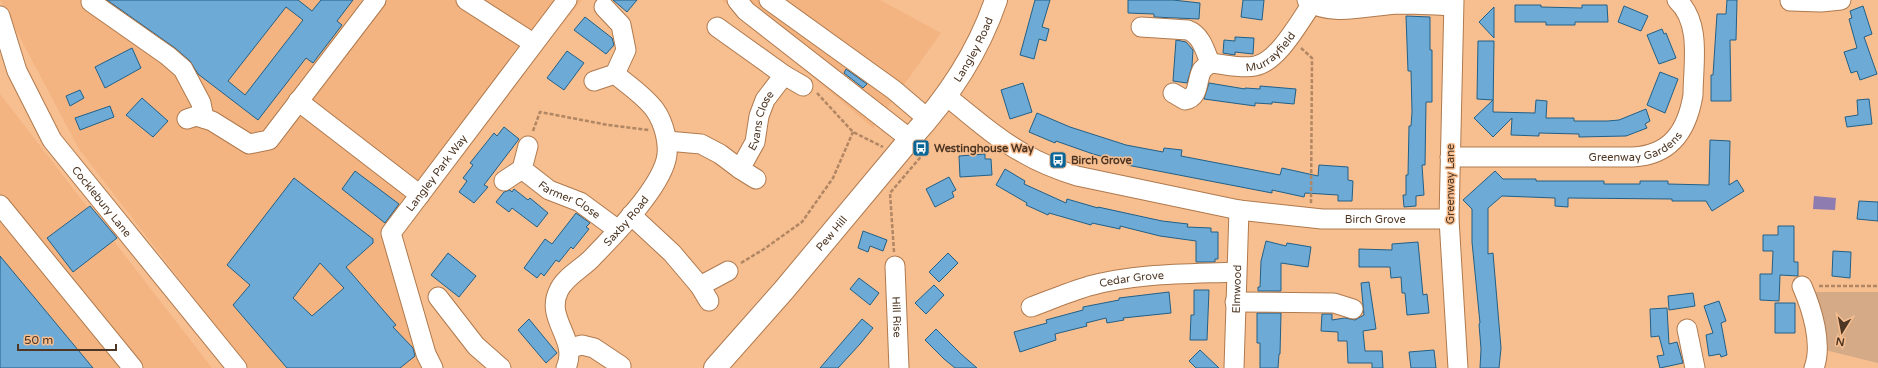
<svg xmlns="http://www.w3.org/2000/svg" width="1878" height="368" viewBox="0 0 1878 368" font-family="'Varela Round',sans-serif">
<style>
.built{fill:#f3b481}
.green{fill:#d5aa87}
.water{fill:#8e7bb0}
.building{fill:#6daad5;stroke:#226087;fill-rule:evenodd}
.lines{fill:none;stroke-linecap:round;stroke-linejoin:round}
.minor-casing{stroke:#af7a4e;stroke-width:21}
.major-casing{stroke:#af7a4e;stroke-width:24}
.path{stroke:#b18663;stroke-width:2.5;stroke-dasharray:4 2;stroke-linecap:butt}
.minor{stroke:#fff;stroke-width:19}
.major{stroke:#fff;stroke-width:22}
.labels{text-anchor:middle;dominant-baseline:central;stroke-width:3;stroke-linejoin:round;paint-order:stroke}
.street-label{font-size:11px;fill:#4d3623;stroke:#f7be90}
.poi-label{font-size:11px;font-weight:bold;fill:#4d3623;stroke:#f7be90;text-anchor:start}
</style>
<rect width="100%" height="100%" fill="#f7be90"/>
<path class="built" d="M0,0H582L393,233L430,350L442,368H248L79,149Z
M722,0H880L941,33L873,128Z
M0,94L212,368H0Z"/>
<path class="green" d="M1815,292H1878V363L1825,350Z"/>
<path class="water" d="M1814,196L1836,198L1835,210L1813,209Z"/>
<path class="building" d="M107,0H298L312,11L321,0H353L337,21L342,25L313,63L306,58L258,120L198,74L190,61L175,48ZM286,7L303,20L245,95L228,81Z
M613,0H637L627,12Z
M1035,0H1050L1042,27L1049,29L1046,41L1039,39L1034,59L1020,55Z
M1128,0H1173L1200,3L1199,19L1154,17V14L1128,13Z
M1243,0H1264L1262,20L1241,17Z
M1727,0H1737L1736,40H1730L1731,101H1711V75H1713L1717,14H1726Z
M1515,5H1541V7L1582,8V5H1607L1608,22H1575V25H1546V22H1515Z
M1624,6L1648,16L1641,31L1618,22Z
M1863,6L1872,34L1864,37L1877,74L1860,80L1857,71L1851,73L1844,52L1857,48L1849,19L1852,18L1850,11Z
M1494,7V38L1479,22Z
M1406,16L1430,17V50H1432V102H1426L1425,165H1422L1424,195L1416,196V206L1404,207L1403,195H1406V175H1408L1409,126H1411L1412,112L1411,71H1408Z
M585,17L612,38L614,45L606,54L574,30Z
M1662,29L1664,34L1666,33L1676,58L1659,64L1647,35Z
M1235,37L1254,38L1253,54L1235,52V55L1223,53L1224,40L1235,41Z
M1176,40L1186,42L1193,50L1192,66L1187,83L1173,81Z
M1478,41H1494L1493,112L1535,113L1536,100L1547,101L1546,118H1574V121H1608L1619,120L1646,109L1650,121L1645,124L1647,128L1626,136L1579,137V134L1539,133V136L1511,135L1512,118L1493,137L1474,118L1493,100L1477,99Z
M132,48L141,68L105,88L95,67Z
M567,51L584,63L564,90L547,78Z
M846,69L867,84L863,88L844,73Z
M1660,72L1678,79L1665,113L1647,105Z
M1023,83L1032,112L1010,119L1001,90Z
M1209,83L1245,89V88L1260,89V86L1296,89L1294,104L1272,102V104L1255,103V106L1204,99Z
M80,90L84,98L70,106L66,96Z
M142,98L168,121L153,137L126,115Z
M1869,99L1872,124L1847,127L1845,117L1858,115L1857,100Z
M110,106L114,117L80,130L75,118Z
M1037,113L1070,127L1126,145L1163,152L1164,148L1182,150L1181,156L1280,175L1282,168L1318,176L1319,165L1348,167V180L1353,181L1352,201H1338V195L1305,193L1304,197L1272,190V193L1127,165V163L1093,154L1056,141L1055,143L1029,132Z
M504,127L519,139L484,185L488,187L474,203L459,192L467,181L463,178L473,165L470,163L494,133L497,136Z
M1710,140L1730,141L1729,185L1737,180L1744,191L1712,211L1706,201H1672V199L1568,198V207L1555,206V198L1502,196L1488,208V254L1493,253L1501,348L1499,368H1480L1481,349L1479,324L1480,323L1472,242V209L1463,200L1495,171L1503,179H1536V181H1604V184H1640V181H1668V184L1709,185Z
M985,154V159H991L992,175L960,177L959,156Z
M1005,169L1025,181L1024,184L1066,203L1067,199L1098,208V207L1162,221L1188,224L1187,227L1211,228V232H1218V259H1215V262H1196V241L1160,236L1120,226V229L1092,223L1091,225L1049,213L1048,215L1026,205L1027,203L996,185Z
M355,171L399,204L385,223L342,189Z
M949,177L956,190L952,192L954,197L935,207L926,189Z
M294,178L373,239V243L346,267L396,325L393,327L413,348L415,356L400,368H287L233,305L250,285L227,265ZM320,263L344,288L312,316L293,298Z
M514,189L528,200L530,198L548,213L537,227L512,208L509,212L496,202L504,192L510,190L512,192Z
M1859,201L1878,202V221L1857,219Z
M90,206L117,238L73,272L47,238Z
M576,213L590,223L586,227L589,229L573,249L571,247L559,262L556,260L544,276L541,273L537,278L524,268L545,239L552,244Z
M1778,226H1794V262H1798V276L1780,275L1779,301L1760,300V274H1772L1773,251H1763V235H1778Z
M863,231L887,240L883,251L870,246L868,252L858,248Z
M1266,241L1286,246L1287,243L1311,247L1308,267L1281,263V291H1258V287H1260L1261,261Z
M1418,242L1423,295L1427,294L1429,313L1407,315L1405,293H1402L1401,277L1391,278L1390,267H1359V249L1392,250V244Z
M1833,251L1851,252L1850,278L1832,276Z
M448,253L476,276L459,297L431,275Z
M948,253L958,263L939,282L929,272Z
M0,256L93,368H0Z
M859,278L879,293L870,305L850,289Z
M1369,282L1376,329L1363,331L1365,351H1382L1383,368H1372V363H1348L1347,341H1338V332L1321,331L1322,314H1332V320L1345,318L1355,320L1364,315L1361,283Z
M934,285L944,295L926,314L915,303Z
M1194,290H1209L1207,340H1190L1191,315H1194Z
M1169,292L1171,313L1123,318L1124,320L1107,323L1106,318L1086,323L1087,326L1055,334L1056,340L1020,352L1014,332L1047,323L1046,320L1083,310V307L1119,300V298Z
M1693,293L1695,306L1669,310L1668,296Z
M1719,301L1726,321L1721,323L1727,355L1721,357L1720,354L1709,356L1706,335L1713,333L1704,306Z
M1775,303H1795V333H1775Z
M1667,308L1669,344L1677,342L1683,363L1660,368L1657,356L1664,355L1659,336L1651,337L1650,309Z
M1257,313H1281L1280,354H1279L1278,368H1260V343H1257Z
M529,319L557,353L546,363L518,330Z
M862,319L873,328L860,344L838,368H820Z
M936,329L961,354L977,368H955L944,359L925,340Z
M1200,350L1219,368H1196L1189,361Z
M1434,350L1436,368H1411L1409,352Z"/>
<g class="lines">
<defs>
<g id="minor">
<path d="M466,0L533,43"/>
<path d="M737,0L746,11L910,139"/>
<path d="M769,0L894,90L928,119"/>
<path d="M1307,0C1329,18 1372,5 1398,4C1416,4 1435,5 1453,6"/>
<path d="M1454,0L1449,219L1458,368"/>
<path d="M1790,1L1821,2L1841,0"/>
<path d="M91,2L168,56L183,69L201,103L204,118"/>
<path id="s1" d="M0,16L17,71L52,140L237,368"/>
<path d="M1141,27L1188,30C1201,35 1205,50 1210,63C1207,65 1204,68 1202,70C1196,81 1200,97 1185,100L1173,93"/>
<path id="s2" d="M1210,63C1224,64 1241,69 1255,66C1278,62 1299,22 1312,4"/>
<path d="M784,75L803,86"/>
<path d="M594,81L615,74L626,50L621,25L604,7"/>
<path id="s3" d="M946,96C971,115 995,138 1023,153C1040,163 1058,170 1077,176L1239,210L1322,219H1449"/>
<path d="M298,101L420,195"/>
<path d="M187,119L196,116L212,121L249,144L269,140L376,0"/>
<path id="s4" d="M667,141L701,144L720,154L740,169L755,142L759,116L765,100L784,75L717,27"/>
<path id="s5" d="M1450,157H1633C1671,155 1687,131 1693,95C1693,65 1702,23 1677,0"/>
<path id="s6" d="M522,169L549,190L580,202L618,230"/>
<path d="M740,169L756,179"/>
<path d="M504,181L522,169L528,146"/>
<path d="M0,205L133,368"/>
<path d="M631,215L672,253L700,286L728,271"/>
<path id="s7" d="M895,266L899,368"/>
<path d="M700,286L709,301"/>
<path d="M1802,286C1812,309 1823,344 1814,368"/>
<path d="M438,297L476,346L501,368"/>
<path d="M1235,302L1334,303L1353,309"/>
<path id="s8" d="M1031,307C1050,300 1069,292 1089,286C1137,273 1187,274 1236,272"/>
<path d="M1687,329L1695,368"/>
<path d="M570,348L582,345L594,348L621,366"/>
<path id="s9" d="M433,368L426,354L391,233L567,0"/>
<path id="s10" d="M566,368C579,339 544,319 559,290C565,277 581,269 591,259C614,235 658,191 666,160C670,145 664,123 655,110C645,96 628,85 615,74"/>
<path id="s11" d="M1234,368L1239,210"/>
</g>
<g id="major">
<path id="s12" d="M715,368L784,290L910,139C948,98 978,53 996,0"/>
</g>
</defs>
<use href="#minor" class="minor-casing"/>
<use href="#major" class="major-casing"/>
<path class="path" d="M1301,48L1312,58L1311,204
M817,93L853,132L883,147
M533,131L540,112L608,125L649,130
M894,252L890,193L924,153V149
M741,263L764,249L802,222L833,178L853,132
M1819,286H1878"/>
<use href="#minor" class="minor"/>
<use href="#major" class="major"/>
</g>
<defs>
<symbol id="bus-square" viewBox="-11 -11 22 22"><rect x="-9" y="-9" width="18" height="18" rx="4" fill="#096595" stroke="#f7be90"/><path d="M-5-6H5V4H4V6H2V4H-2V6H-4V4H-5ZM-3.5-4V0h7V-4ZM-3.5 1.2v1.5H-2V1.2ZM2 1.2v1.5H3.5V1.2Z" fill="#fff"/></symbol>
</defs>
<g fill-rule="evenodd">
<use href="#bus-square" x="911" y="138" width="20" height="20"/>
<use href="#bus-square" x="1048" y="150" width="20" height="20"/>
</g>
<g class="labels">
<g class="street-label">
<text stroke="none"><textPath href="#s2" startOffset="66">Murrayfield</textPath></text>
<text stroke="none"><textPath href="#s12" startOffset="411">Langley Road</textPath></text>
<text stroke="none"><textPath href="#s4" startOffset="134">Evans Close</textPath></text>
<text stroke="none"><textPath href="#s5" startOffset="188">Greenway Gardens</textPath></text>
<text stroke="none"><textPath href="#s9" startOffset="217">Langley Park Way</textPath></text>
<text transform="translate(1450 184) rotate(-90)">Greenway Lane</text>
<text stroke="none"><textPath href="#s6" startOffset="57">Farmer Close</textPath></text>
<text stroke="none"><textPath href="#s1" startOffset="214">Cocklebury Lane</textPath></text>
<text stroke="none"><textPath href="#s3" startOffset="457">Birch Grove</textPath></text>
<text stroke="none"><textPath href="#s10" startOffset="178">Saxby Road</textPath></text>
<text stroke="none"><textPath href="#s12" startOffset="178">Pew Hill</textPath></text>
<text stroke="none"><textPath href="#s8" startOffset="105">Cedar Grove</textPath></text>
<text stroke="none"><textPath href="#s11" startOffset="79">Elmwood</textPath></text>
<text stroke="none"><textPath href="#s7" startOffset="51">Hill Rise</textPath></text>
</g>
<g class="poi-label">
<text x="934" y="148">Westinghouse Way</text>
<text x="1071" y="160">Birch Grove</text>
</g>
</g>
<g transform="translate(1842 332) rotate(190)" stroke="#f7be90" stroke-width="3" paint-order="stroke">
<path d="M0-3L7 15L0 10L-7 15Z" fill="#4d3623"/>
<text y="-6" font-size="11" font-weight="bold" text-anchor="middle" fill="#4d3623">N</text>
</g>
<path d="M18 344v6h98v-6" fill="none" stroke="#4d3623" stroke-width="2"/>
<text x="24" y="344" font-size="12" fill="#4d3623" stroke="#f7be90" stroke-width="3" paint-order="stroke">50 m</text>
</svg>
